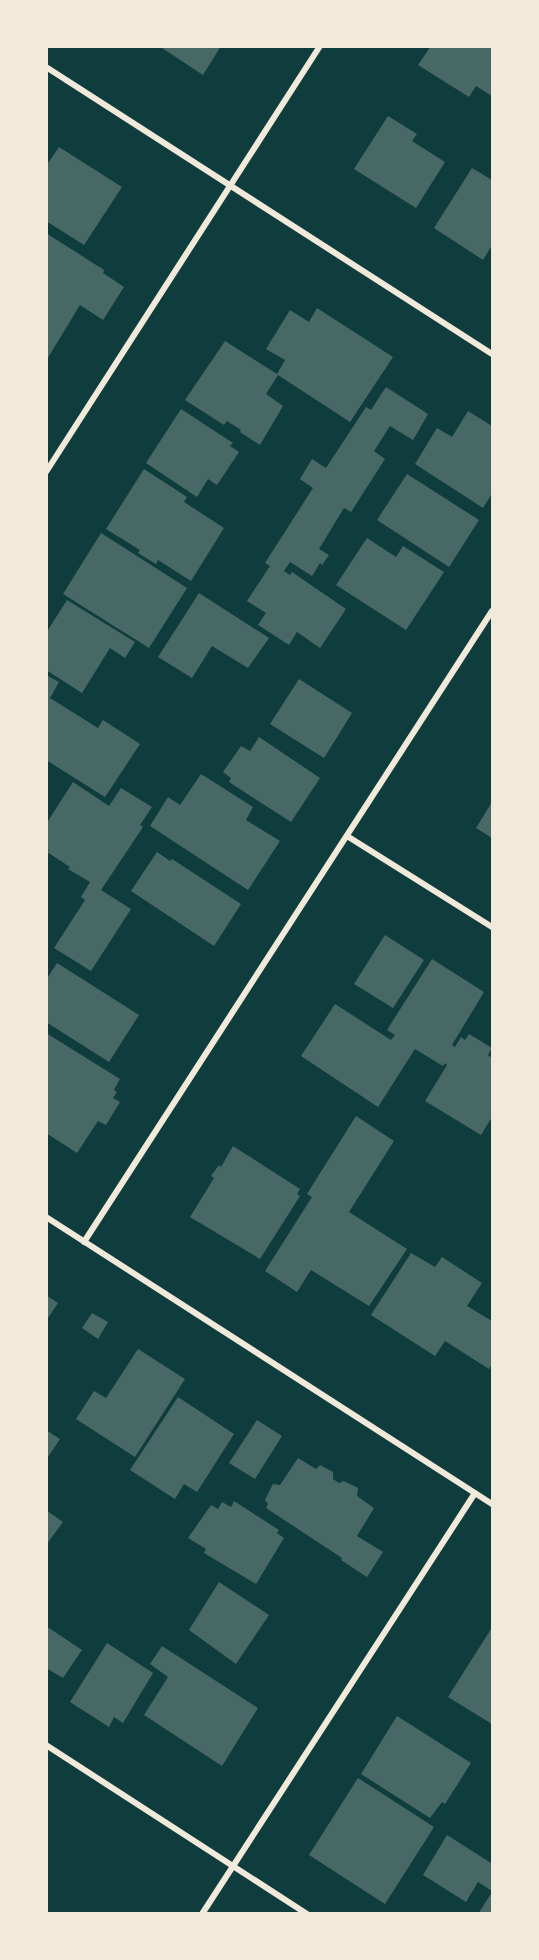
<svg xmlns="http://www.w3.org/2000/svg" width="539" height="1960" viewBox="0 0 539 1960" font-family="'Work Sans',sans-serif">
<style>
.building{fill:#486865}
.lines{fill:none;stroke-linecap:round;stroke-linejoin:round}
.minor{stroke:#f1e9da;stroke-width:6}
</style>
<rect width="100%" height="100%" fill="#0f3d3e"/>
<path class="building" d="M159,46H221L203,75Z
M431,46H492V96L476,86L469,97L418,65Z
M388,116L417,134L412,141L445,162L416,208L354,169Z
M59,147L122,187L84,245L46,221V166Z
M472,168L492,180V245L483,260L434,228Z
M46,233L104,270L103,273L124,287L103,320L80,305L46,361Z
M317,308L393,357L350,422L278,375L266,394L283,406L260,445L240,432L241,430L227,421L224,425L185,400L225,341L277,374L285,360L266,349L290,310L309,322Z
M386,387L428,414L413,440L390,426L374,451L385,459L351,512L344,508L319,549L329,555L322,565L320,563L312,576L290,562L284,571L290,575L292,572L346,609L320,648L297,632L289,645L258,625L266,613L247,601L270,566L265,563L313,488L300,479L312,459L326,468L366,407L371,410Z
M181,409L233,443L230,446L239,452L217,485L208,479L197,497L146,463Z
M468,411L492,426V496L491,495L483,508L415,464L437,428L452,437Z
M144,469L187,497L184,502L224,528L191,581L158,560L156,564L138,553L140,550L106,529Z
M407,474L479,520L449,567L377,520Z
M101,533L187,588L149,648L63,594Z
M367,538L396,557L403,546L444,572L406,630L336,585Z
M199,593L269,638L248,668L212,646L192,678L158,657Z
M67,600L135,642L125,658L110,648L82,693L46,670V633Z
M46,675L59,682L50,698L98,728L103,720L140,744L105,797L46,760Z
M299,679L352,713L324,758L270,724Z
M259,737L320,778L291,822L229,782L231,778L223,772L241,746L250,751Z
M201,774L253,807L246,820L280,841L248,890L150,826L168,797L180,805Z
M73,782L109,806L121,788L152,807L140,825L143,827L101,890L131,909L91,971L54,948L85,900L81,897L90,882L68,869L70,867L47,852L49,850L46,848V824Z
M492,802V838L476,828Z
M157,852L170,861L172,859L241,904L214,946L131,891Z
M385,935L424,960L393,1008L354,984Z
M432,959L484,992L452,1045L455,1047L461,1037L465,1040L469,1034L492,1048L488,1055L492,1058V1117L481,1135L425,1101L447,1065L445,1063L443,1066L415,1049L378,1107L301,1056L335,1004L391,1040L395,1035L387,1030Z
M57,963L139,1015L109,1062L46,1022V980Z
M46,1033L120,1079L114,1090L117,1092L113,1098L120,1102L106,1125L98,1121L77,1153L46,1133Z
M356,1116L394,1141L349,1212L407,1249L369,1306L311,1270L297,1292L265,1271L312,1197L307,1194Z
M233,1146L300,1189L297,1194L300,1196L260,1259L190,1217L214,1178L211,1176L219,1165L221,1167Z
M411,1253L435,1267L442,1257L482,1283L467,1306L492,1321V1364L489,1369L445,1341L435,1356L371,1315Z
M46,1295L58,1303L46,1321Z
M92,1313L108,1322L98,1339L82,1328Z
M138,1349L185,1379L135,1457L76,1419L94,1391L106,1398Z
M178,1397L234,1434L197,1492L184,1484L175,1499L130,1470Z
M257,1420L282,1436L255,1479L229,1463Z
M46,1430L60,1439L46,1460Z
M298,1458L316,1469L320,1465L333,1472V1479L339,1483L344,1481L358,1488L357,1496L374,1508L357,1536L383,1552L367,1577L341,1560L342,1558L266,1508L268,1504L265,1500L273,1484L280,1485Z
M234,1501L279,1530L277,1533L284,1538L256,1584L204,1553L206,1549L188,1538L211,1505L218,1509L222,1502L231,1507Z
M46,1510L63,1522L46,1545Z
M219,1582L269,1615L236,1664L189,1630Z
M46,1626L82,1650L63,1678L46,1668Z
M491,1629L492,1630V1724L448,1697Z
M107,1643L153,1673L123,1723L114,1717L109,1727L70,1702Z
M162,1646L258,1708L222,1766L144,1715L168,1677L150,1664Z
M397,1716L471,1763L445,1804L442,1802L430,1818L361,1774Z
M358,1778L434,1827L385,1904L309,1855Z
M447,1835L491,1863L492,1860V1891L478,1882L466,1902L423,1875Z
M492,1892V1914H478Z"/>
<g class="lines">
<path class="minor" d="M46,67L492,354
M46,472L320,46
M347,836L492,927
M46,1217L492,1504
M84,1242L492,611
M46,1745L307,1914
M202,1914L475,1493"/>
</g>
<rect width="539" height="1960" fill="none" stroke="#f1e9da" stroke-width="96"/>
</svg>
